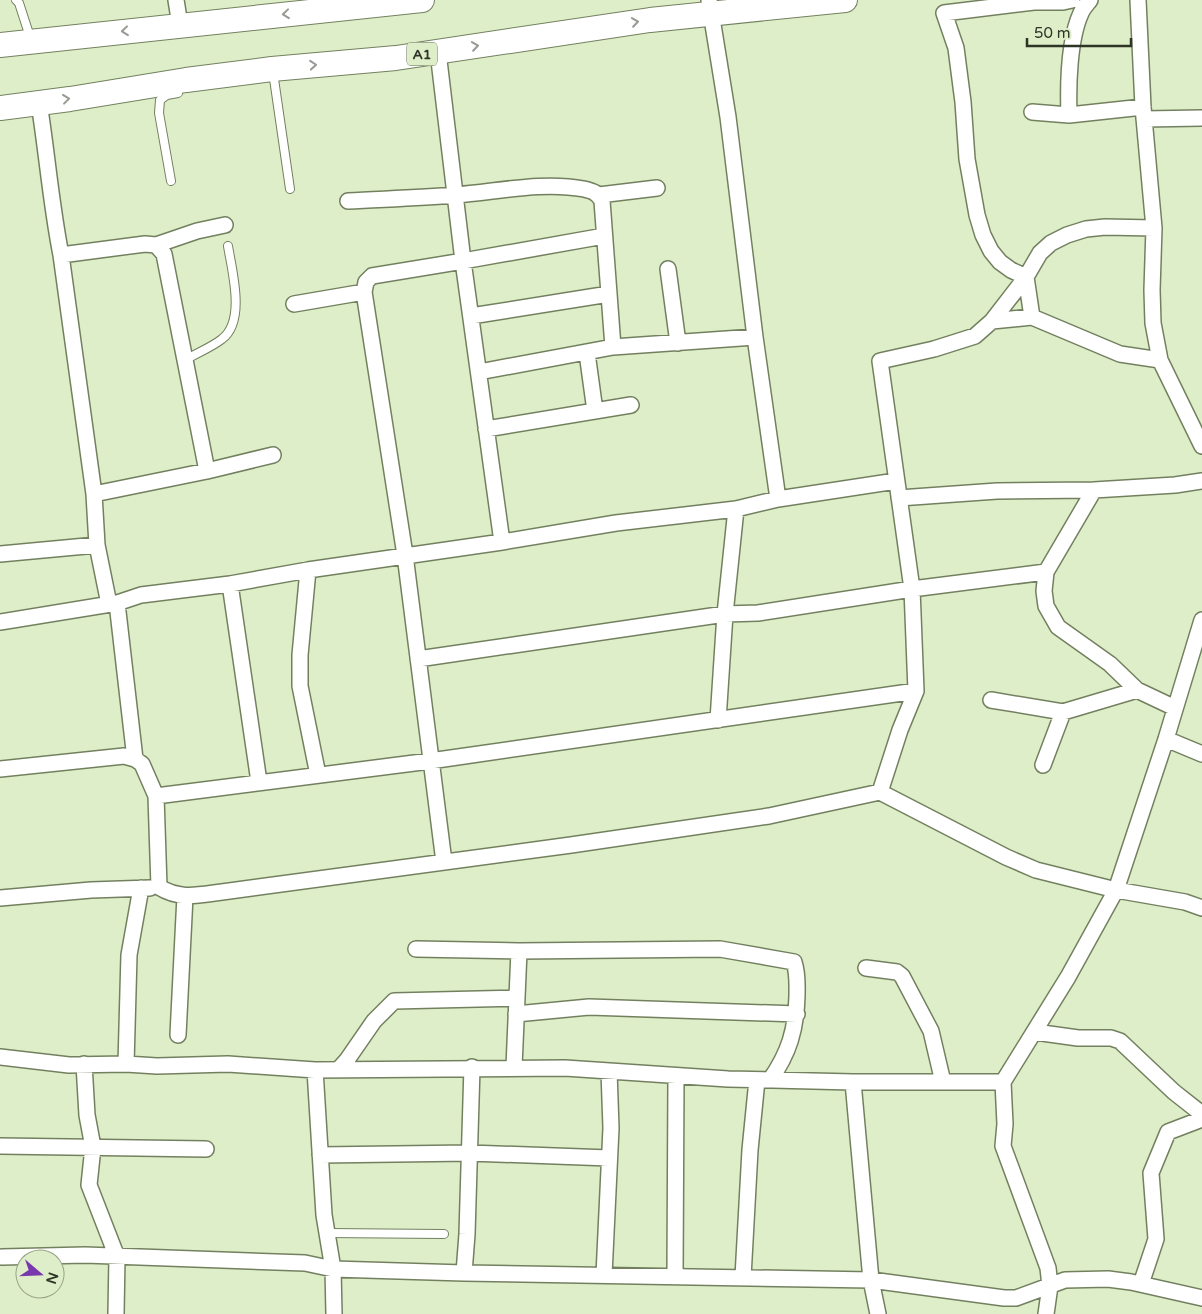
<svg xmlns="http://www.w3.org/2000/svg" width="1202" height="1314" viewBox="0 0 1202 1314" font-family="'Varela Round',sans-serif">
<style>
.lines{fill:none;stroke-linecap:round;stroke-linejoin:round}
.lane-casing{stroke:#73805f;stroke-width:10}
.street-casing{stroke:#73805f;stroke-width:18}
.primary-casing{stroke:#73805f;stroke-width:26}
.lane{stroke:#fff;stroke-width:8}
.street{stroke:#fff;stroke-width:15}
.primary{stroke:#fff;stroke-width:24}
.oneway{stroke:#969a92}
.labels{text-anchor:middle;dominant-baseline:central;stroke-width:5;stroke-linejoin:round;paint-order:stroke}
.shield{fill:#deeec9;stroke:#636c57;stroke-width:1}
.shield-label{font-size:14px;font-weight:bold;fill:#2e3426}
</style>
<rect width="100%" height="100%" fill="#deeec9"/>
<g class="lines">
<defs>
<path id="lane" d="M16,0L19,3L31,40
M273,72L290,189
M171,181L159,113L160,100L167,95L178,93
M185,360C197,353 212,347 222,339C246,321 232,271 228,246
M326,1233L444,1234"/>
<path id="street" d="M176,0L180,25
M709,0L728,117L755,337L778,499
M1138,0L1143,107L1154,228L1152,290L1153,323L1160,360L1202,446
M438,52L463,261L604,236
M39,103C47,153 51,205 61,255L94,494L97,545L109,604
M1032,112L1069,115L1143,107
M1069,115C1068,86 1069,39 1081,13C1083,8 1087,4 1090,0
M1144,119L1202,118
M599,195L657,188
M348,201C383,199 419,198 455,195C497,192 542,181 584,189C593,191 598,193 602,201L613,347
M156,245L197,231L225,225
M61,255L145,244L156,245L164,254L207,471L94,494
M668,269L678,343
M294,304L364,292
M471,316L609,294
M1032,317L1026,277L1011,270L1000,262L991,251L983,235L977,215L967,159L963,102L956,48L944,13L1034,2H1063L1072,0
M992,321L1032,317L1120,354L1160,360
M587,353L595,411
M479,372L613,347L755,337
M486,429L631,405
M207,471L273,455
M899,498L997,491L1094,490
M0,554L97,545
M308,570L300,655V686L318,775
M1046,572L1044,591L1046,606L1058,627L1110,664L1137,690L1175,708
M230,584L259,782
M117,603L135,759
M0,622L117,603L141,595L230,584L308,570L502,542L616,523L736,509L778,499L896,481
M418,659L725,614L758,613L912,589L1046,572L1094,490L1175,485L1202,481
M991,700L1063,712L1137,690
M718,720L725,614L736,509
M1166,739L1202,754
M1043,765L1063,712
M0,769L124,756L135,759L142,764L156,796L159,887C180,900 198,895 222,892L571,845L769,816L880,792L900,730L916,691
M880,792L1006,857L1036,870L1116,890L1185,902L1202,908
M156,796L430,761L916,691L912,589L880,361L934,349L975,336L992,321L1026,277L1040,253L1051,243L1067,235L1086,229L1105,227L1154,228
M444,862L405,555L364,292L366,282L372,276L463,261L502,542
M0,898L91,890L150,888
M416,949L519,951L720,949L794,962C798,974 797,984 797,996C796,1030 789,1053 770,1080
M866,968L897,972L902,976L931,1031L943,1082
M516,1014L589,1007L797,1014
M1035,1032L1078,1038H1111L1120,1041L1174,1092L1202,1114
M178,1035L185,896
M0,1057L69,1065L126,1064L157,1066L228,1064L315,1070L565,1068L728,1079L853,1082
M84,1064L87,1115L93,1147L89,1185L117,1257L116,1314
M126,1064L129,955L141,888
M514,1067L519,951
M339,1069L347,1060L374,1021L394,1001L516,998
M315,1070L324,1215L333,1269L334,1314
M1003,1082L1005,1124L1003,1146L1048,1268L1050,1286L1046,1314
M0,1146L206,1149
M320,1155L470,1153L609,1158
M2,1257L85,1255L305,1263L333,1269L464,1273L871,1280L1004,1298H1016L1065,1280L1108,1279L1131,1282L1202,1298
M464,1273L467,1234L472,1067
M604,1275L611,1128L609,1071
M675,1276L676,1076
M743,1277L750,1150L757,1080
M1141,1284L1156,1239L1151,1173L1168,1132L1202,1119
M878,1314L871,1280L853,1082H1003L1068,977L1116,890L1166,739L1202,620"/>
<path id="primary" d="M0,45L422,0
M0,108L70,99L186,80L272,69L396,58L650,20L845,0"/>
</defs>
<use href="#lane" class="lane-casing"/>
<use href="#street" class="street-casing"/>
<use href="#primary" class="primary-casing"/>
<use href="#lane" class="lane"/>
<use href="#street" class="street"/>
<use href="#primary" class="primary"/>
</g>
<defs><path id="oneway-chevron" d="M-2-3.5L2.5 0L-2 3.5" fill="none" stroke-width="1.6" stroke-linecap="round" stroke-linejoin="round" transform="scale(1.25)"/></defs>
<g class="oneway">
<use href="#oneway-chevron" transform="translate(286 14) rotate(174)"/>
<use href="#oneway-chevron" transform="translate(635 22) rotate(-8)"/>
<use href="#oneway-chevron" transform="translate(125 31) rotate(174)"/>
<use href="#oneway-chevron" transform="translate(475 46) rotate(-8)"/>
<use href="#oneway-chevron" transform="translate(313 65) rotate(-5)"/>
<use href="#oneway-chevron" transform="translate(66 99) rotate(-7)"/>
</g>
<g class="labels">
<rect class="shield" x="407" y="42.5" width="30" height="23" rx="4"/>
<g class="shield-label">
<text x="422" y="54">A1</text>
</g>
</g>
<g transform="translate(40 1274) rotate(109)"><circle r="24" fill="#deeec9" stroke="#98a488"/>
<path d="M0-4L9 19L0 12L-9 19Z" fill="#7938ad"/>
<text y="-8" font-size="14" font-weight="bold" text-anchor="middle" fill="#2e3426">N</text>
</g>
<path d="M1027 38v8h104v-8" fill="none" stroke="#2e3426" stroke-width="2.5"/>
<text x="1034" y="38" font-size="15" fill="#2e3426" stroke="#deeec9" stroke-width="4" paint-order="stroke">50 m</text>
</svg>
